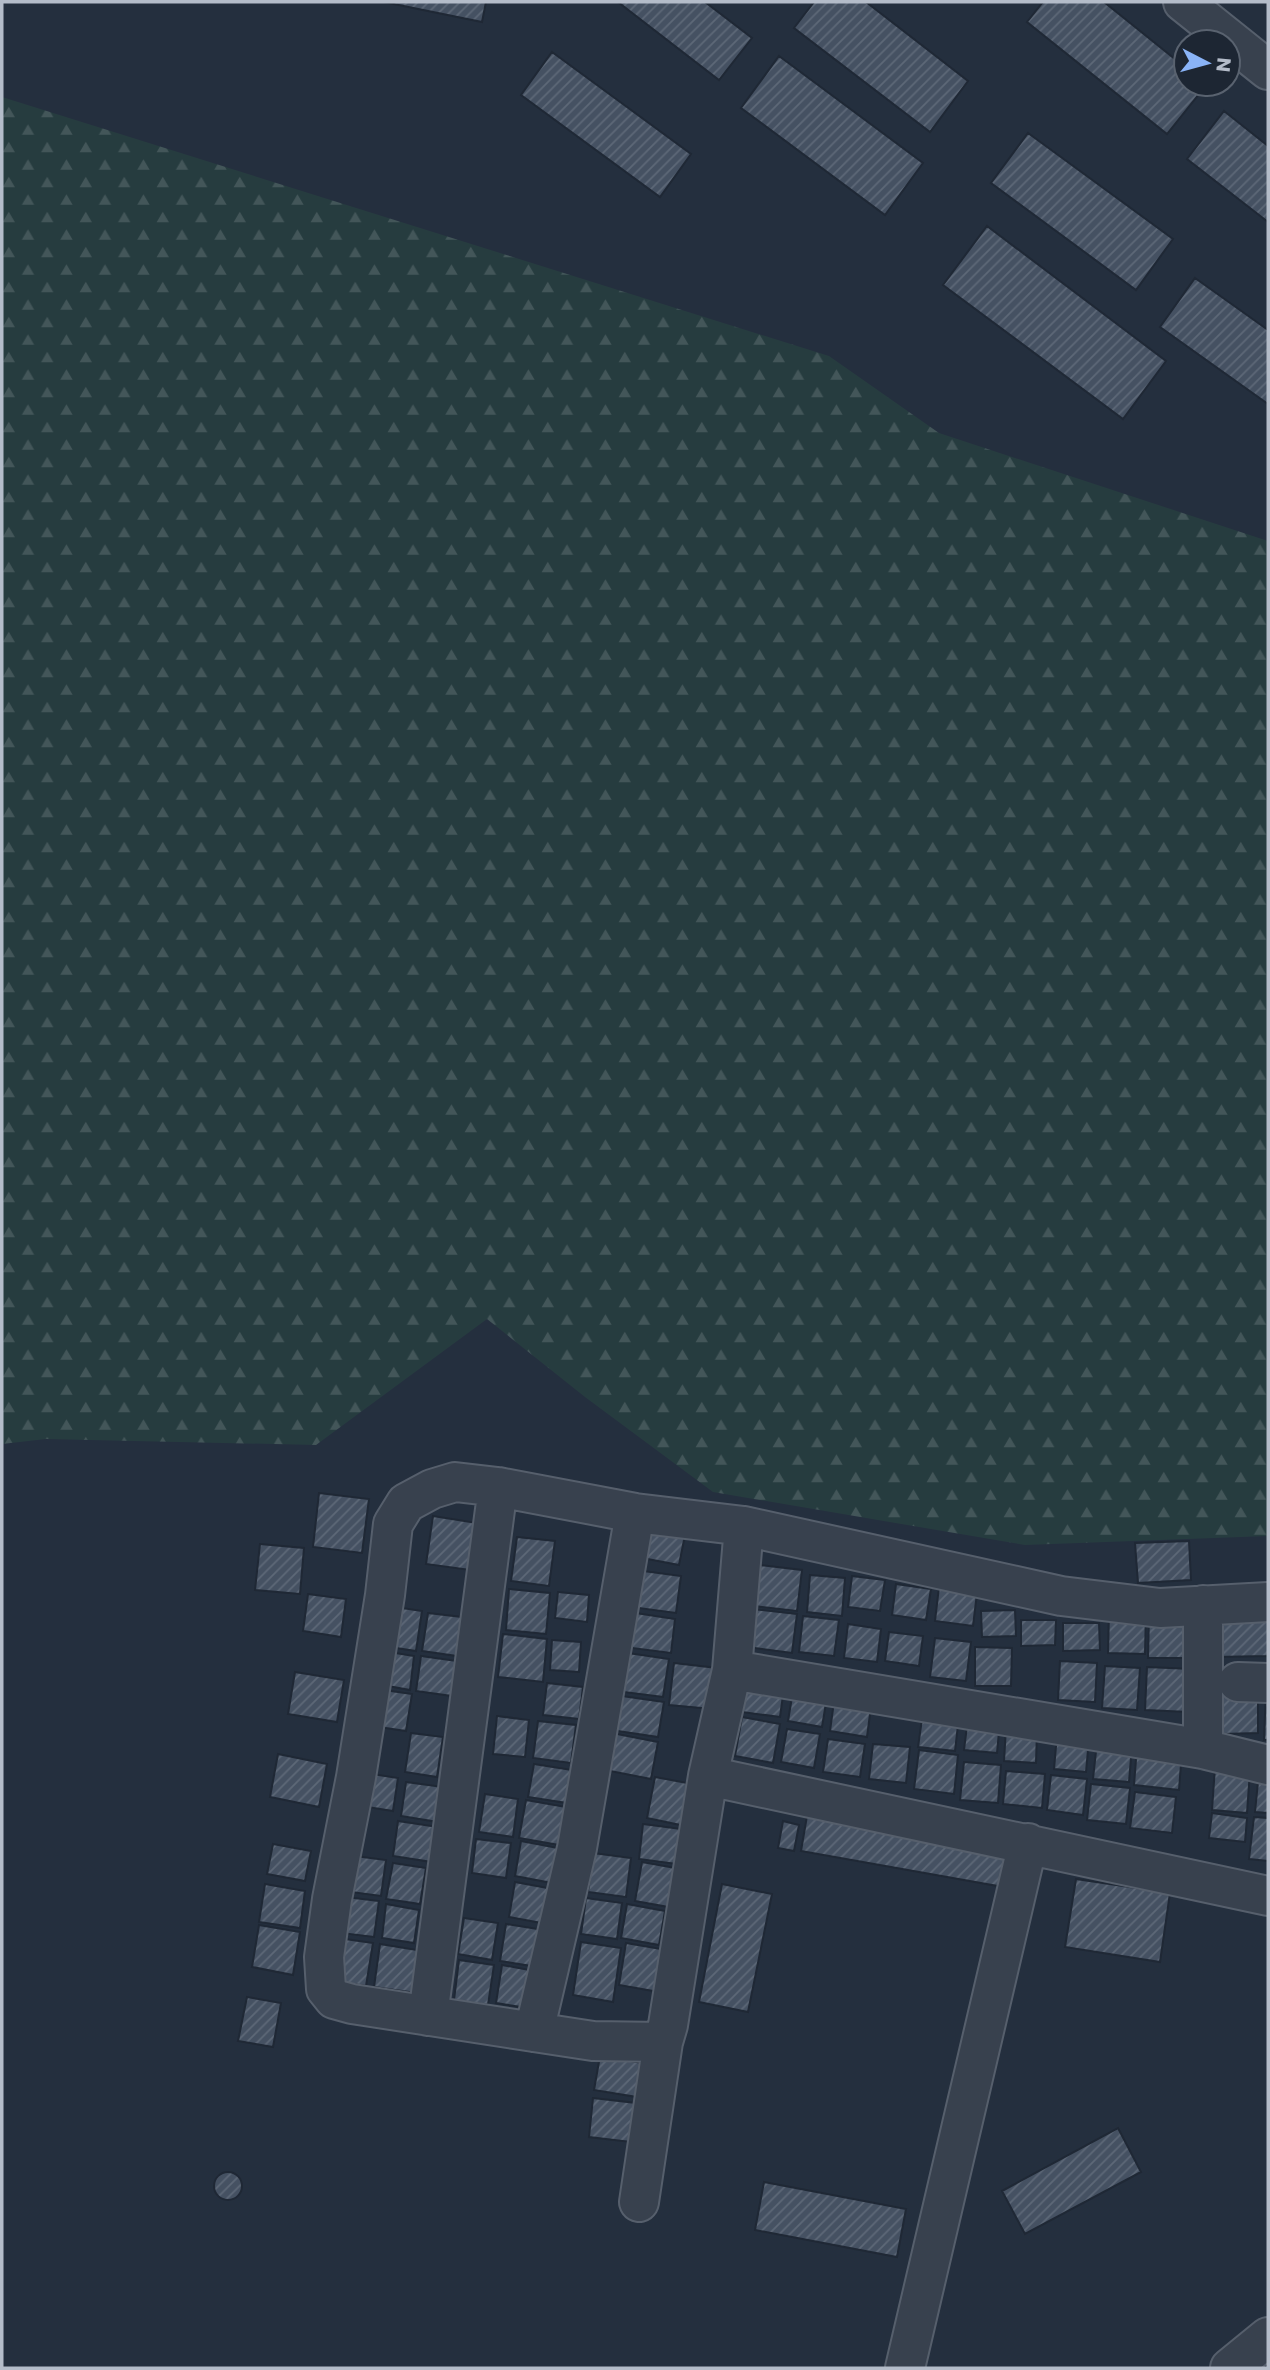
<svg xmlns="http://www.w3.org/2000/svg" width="1270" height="2370" viewBox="0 0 1270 2370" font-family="Poppins,sans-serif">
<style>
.forest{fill:url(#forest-firs)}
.building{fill:url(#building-hatch);stroke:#1f2835;stroke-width:2}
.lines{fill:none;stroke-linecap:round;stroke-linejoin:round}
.minor-casing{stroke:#565f6c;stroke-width:42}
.minor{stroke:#38414e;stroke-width:38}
</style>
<defs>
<pattern id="forest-firs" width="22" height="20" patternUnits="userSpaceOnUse" patternTransform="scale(1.75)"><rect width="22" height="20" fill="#263c3f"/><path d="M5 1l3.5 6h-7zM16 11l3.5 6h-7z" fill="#435659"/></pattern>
<pattern id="building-hatch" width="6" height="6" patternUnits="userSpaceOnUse" patternTransform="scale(1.75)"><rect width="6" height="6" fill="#455162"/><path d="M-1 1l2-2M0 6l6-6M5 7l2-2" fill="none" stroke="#5d6877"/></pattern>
</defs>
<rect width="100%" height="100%" fill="#242f3e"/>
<path class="forest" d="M2,97L829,356L939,433L1268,541V1536L1025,1545L713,1492L585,1397L487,1319L316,1445L46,1439L2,1444Z"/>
<path class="building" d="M384,2H486L482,22Z
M618,2H705L752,38L719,80Z
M814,2H866L968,81L930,132L794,28Z
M1043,2H1104L1186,68V84H1207L1167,134L1027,22Z
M552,52L691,154L660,197L521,95Z
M779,56L923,163L885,215L741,108Z
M1224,111L1268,146V222L1187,159Z
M1028,133L1173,239L1136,290L991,183Z
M987,226L1166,361L1123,419L943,285Z
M1195,278L1268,330V404L1160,327Z
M319,1493L369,1499L362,1553L313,1547Z
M433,1516L477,1523L470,1570L426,1564Z
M643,1527L685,1535L679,1565L637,1557Z
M517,1537L555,1541L549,1586L511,1581Z
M1189,1541L1191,1580L1138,1583L1135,1543Z
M260,1544L304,1548L300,1594L255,1590Z
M759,1565L802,1570L797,1611L754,1606Z
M636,1570L681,1576L676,1613L631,1607Z
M810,1575L845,1578L842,1616L807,1612Z
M852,1576L885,1580L880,1611L848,1607Z
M896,1584L931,1589L926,1620L892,1615Z
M939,1587L977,1593L973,1626L935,1621Z
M509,1589L550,1593L546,1634L506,1630Z
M558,1592L589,1595L587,1622L555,1618Z
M308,1594L346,1599L341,1637L303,1631Z
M389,1606L422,1611L416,1651L383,1646Z
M752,1609L797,1614L792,1653L747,1647Z
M1015,1610L1016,1636L982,1637L981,1611Z
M1109,1611L1146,1612L1145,1654L1108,1653Z
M629,1612L675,1619L671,1653L624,1647Z
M1149,1612L1189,1613L1188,1658H1148Z
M1215,1612H1268V1656L1215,1657Z
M428,1613L462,1617L457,1656L422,1651Z
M803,1616L839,1620L834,1656L799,1652Z
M1021,1620H1056L1055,1645L1021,1646Z
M1063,1623H1099L1100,1650L1063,1651Z
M848,1624L881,1629L877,1662L844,1658Z
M889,1632L923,1636L919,1666L885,1661Z
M503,1634L547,1639L543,1682L498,1677Z
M935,1638L971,1642L966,1681L930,1677Z
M552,1640L581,1642L579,1672L550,1670Z
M975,1647L1012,1648L1011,1686H975Z
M383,1651L414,1656L410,1690L377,1684Z
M621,1652L669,1659L663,1697L616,1691Z
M421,1656L457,1661L452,1696L416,1691Z
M1060,1661L1097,1663L1095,1702L1058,1700Z
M674,1663L717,1668L712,1709L669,1705Z
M1105,1666L1140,1668L1137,1710L1102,1708Z
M1147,1667L1192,1669L1189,1712L1145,1710Z
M295,1672L344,1680L337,1722L288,1714Z
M747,1676L785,1681L780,1717L742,1712Z
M547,1683L583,1687L579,1719L543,1715Z
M794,1685L828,1691L822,1727L788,1721Z
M377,1689L412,1694L406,1731L372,1726Z
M1266,1691H1268V1740H1264Z
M835,1694L872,1699L867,1737L830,1731Z
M615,1695L664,1702L658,1737L611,1730Z
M1223,1696H1258V1733L1223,1734Z
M923,1712L959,1716L955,1751L918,1747Z
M497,1716L529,1720L525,1757L493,1754Z
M742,1717L780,1724L773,1763L735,1756Z
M968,1718L1000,1721L997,1753L964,1750Z
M538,1721L576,1725L571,1763L533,1758Z
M1006,1728L1037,1730L1036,1763L1004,1761Z
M787,1729L820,1734L814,1768L781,1762Z
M411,1733L443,1737L437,1777L405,1772Z
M612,1733L658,1742L651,1779L605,1770Z
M1057,1735L1089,1739L1086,1772L1054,1769Z
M828,1739L865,1744L860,1777L823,1772Z
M1097,1742L1132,1746L1129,1782L1093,1779Z
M873,1744L910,1747L906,1783L869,1779Z
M1137,1747L1182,1751L1179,1790L1134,1785Z
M919,1750L958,1755L954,1794L914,1789Z
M278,1754L327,1764L319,1807L270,1797Z
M964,1762L1001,1765L998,1803L960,1800Z
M534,1764L572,1770L567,1803L528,1797Z
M1215,1767L1250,1771L1247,1813L1212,1810Z
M1006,1771L1045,1774L1042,1808L1003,1804Z
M1259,1772L1268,1773V1813L1255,1812Z
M366,1773L398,1778L393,1811L361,1806Z
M1051,1775L1087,1779L1083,1815L1047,1810Z
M655,1777L698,1785L690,1827L647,1818Z
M406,1782L443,1787L438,1822L401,1816Z
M1091,1784L1130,1788L1126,1824L1087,1820Z
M1135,1792L1176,1797L1172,1833L1130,1828Z
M485,1794L518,1799L513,1837L479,1832Z
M526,1800L566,1807L559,1845L519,1838Z
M808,1810L1015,1847L1009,1888L801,1851Z
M1212,1813L1247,1818L1245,1842L1209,1838Z
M1254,1817L1268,1818V1861L1249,1859Z
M398,1821L438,1827L432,1862L393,1856Z
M783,1821L799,1825L794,1851L778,1848Z
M643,1824L689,1830L684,1865L639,1859Z
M476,1839L511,1843L506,1878L472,1873Z
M521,1841L558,1848L552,1883L515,1876Z
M273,1844L311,1851L305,1881L267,1874Z
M593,1853L631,1858L626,1897L588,1892Z
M355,1856L386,1860L381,1896L351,1892Z
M642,1862L681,1869L674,1908L635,1901Z
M393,1863L426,1868L420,1904L386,1899Z
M1076,1879L1170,1893L1160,1962L1065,1947Z
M515,1882L553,1889L547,1924L509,1917Z
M265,1884L305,1891L300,1928L259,1922Z
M722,1884L772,1894L748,2012L699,2002Z
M346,1897L379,1901L374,1937L341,1933Z
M586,1898L622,1903L617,1939L581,1934Z
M386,1904L419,1910L414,1943L382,1938Z
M627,1904L665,1911L659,1945L621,1938Z
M464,1918L498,1923L492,1960L458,1954Z
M506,1924L544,1930L538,1967L500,1961Z
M259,1925L300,1932L293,1975L252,1967Z
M338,1938L373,1943L366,1986L332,1981Z
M581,1942L621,1948L613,2002L573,1995Z
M626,1943L667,1950L659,1992L619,1985Z
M380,1944L423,1951L416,1993L374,1987Z
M459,1960L494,1965L488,2005L454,2000Z
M502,1965L540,1972L534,2009L496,2003Z
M247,1997L281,2003L273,2047L238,2041Z
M600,2056L643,2063L637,2097L594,2090Z
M593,2098L636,2103L631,2142L589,2137Z
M1118,2128L1141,2172L1025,2234L1002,2191Z
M214 2186a14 14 0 1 1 28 0a14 14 0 1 1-28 0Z
M764,2182L906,2209L897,2257L755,2230Z"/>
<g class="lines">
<defs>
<path id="minor" d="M1183,2L1268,70
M744,1526L732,1670L708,1776L668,2025L663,2042L593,2041L352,2004L334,1999L326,1989L324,1957L332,1899L356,1777L385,1595L393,1524L406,1503L432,1489L455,1482L498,1487L635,1513L744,1526L1061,1596L1160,1608L1268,1602
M1203,1605V1749
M732,1670L1203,1749L1268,1765
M1238,1682L1268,1683
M708,1776L1268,1896
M428,2016L498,1487
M534,2032L577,1848L635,1513
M639,2202L663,2042
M905,2368L1028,1843
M1230,2368L1268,2337"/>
</defs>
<use href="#minor" class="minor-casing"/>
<use href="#minor" class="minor"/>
</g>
<rect width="1270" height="2370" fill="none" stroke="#b4bcc9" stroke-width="7"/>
<g transform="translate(1207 63) rotate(96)"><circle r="33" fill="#1d2633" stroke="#59626f" stroke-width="2"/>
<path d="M0-5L12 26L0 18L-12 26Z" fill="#8ab4f8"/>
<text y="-10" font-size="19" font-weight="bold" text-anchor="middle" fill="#b4bcc9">N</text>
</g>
</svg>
